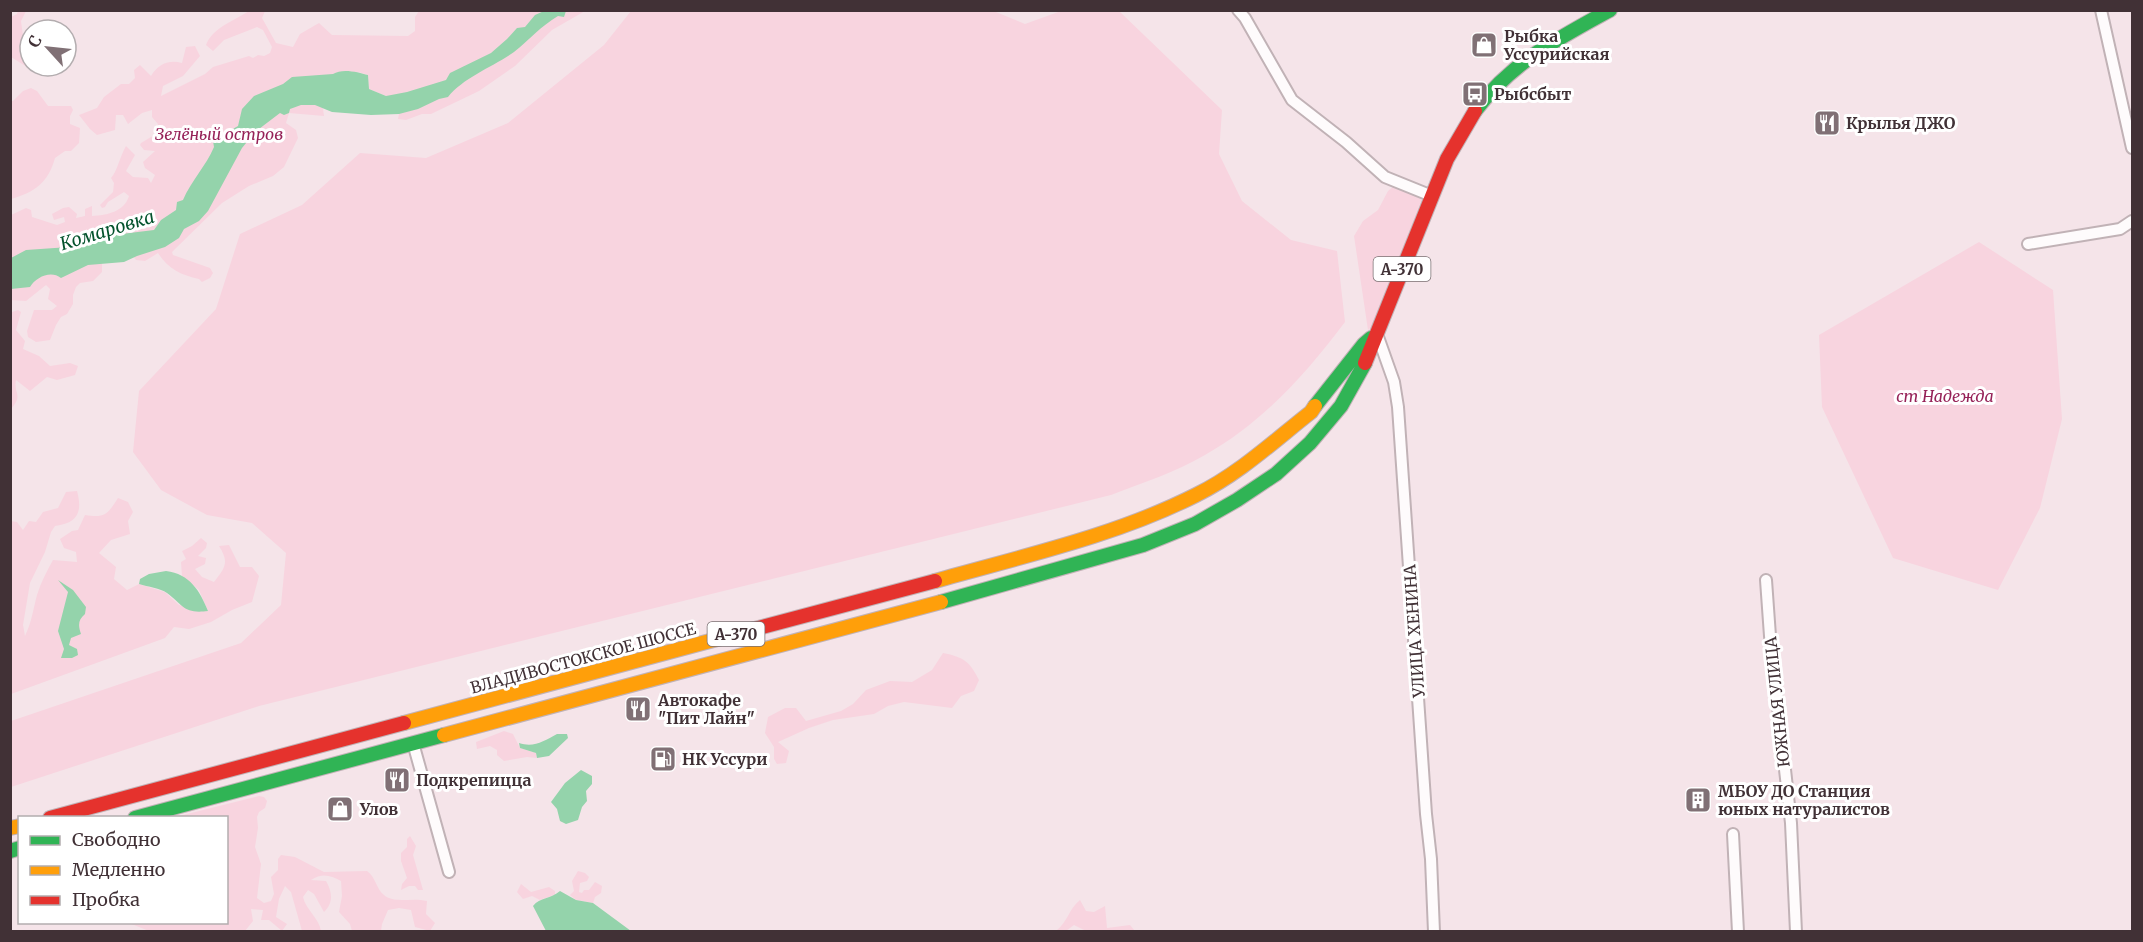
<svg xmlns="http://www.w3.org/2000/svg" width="2143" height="942" viewBox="0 0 2143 942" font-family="Merriweather,serif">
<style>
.green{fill:#f8d4df}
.water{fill:#94d3ab}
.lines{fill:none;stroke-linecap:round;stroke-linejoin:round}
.street-casing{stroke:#c1b2b6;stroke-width:14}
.fast-casing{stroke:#c1b2b6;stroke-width:16}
.slow-casing{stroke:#c1b2b6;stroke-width:16}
.jam-casing{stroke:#c1b2b6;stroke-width:16}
.street{stroke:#fefbfc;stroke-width:10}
.fast{stroke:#30b455;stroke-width:14}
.slow{stroke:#ff9f0a;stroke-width:14}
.jam{stroke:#e5322d;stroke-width:14}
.labels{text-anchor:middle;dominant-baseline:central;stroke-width:6;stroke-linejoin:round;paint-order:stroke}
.shield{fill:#fff;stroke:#7a6f72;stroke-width:1.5}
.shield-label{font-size:15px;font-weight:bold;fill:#413136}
.poi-label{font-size:16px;font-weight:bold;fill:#413136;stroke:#fff;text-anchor:start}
.park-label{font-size:16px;font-style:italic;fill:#962258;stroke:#fff}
.street-label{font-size:16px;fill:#413136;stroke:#fff}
.water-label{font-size:18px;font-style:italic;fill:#04532d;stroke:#fff}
</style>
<rect width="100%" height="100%" fill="#f5e4e9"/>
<path class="green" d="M991,10L1025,24L1061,11H1119L1222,110L1219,154L1242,201L1291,240L1337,251L1345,322C1306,374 1262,423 1205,455C1176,472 1142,483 1111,495L259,706L11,787V721L241,643L281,605L286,553L252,523L207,515L161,490L133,452L139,391L216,309L240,234L302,205L360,153L426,158L508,123L604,45L631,11Z
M18,11H26L21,21L23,36L30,34V66H44L42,70L35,72L11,57V17L17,14Z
M249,11H265L262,18L276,43L293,47L300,34L319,23L332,35L408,36L415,31V17L419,11H585L552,30L515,66L479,91L431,114H422L406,120L398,119L399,114L386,96L369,89L368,75L358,72H350L323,109L324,116L289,113L286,123L296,130L298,138L284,167L273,176L249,186L222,203L172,252L173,255L210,268L213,273L210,278L202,282L199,279C181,275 168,269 158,253L145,261L136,260L118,236L102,237V272L93,281L80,283L76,287L73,295V304L67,314L61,317L56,325L50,340L36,342L28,337L27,331L34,310H52L57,306L48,299L50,289L46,285L26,301L11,300V215L26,208L31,210L32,217L57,225L65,222L64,217L54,220L52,214L63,208L69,207L77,214L76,218L85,216V209L92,206V216C107,215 124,212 129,196L124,192L108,202L105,207L102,208L100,205L113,192L114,183L111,178C117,172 120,156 126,146L135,155L126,171L133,177L148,178L151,183L155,175L145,168L143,162L155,151L144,150L140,145L141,143L156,134L158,124L152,117V110L142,113L128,124L123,115H116L115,130L97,135L90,129L79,115L97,108L104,97L121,84H129L135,78L134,70L140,65L151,76C158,64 169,59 182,63L186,47L195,46L200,56L183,76L163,86L161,96L205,74L213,67L249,56L253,58L258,55L264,56L270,53L272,47L263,30L257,27L224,40L213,51L206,45C213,27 234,21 249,11Z
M31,88L37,91L48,106H71L73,110L70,116V124L80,128L79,143L71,151H65L55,158C48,183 35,192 11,199V101H13L23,91Z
M1395,185L1423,196L1374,325L1368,330L1354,236L1363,221L1378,210L1388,191Z
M1979,242L2053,290L2062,419L2040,508L1998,590L1893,558L1822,407L1819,335Z
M18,310L21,312L16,330L25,341L23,349L39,356L50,366L70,363L78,366L75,375L57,380L47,377L30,391L16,380C13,394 24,394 11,409V314L12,312Z
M77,491C83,513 77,523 55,526L51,532L45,552L30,583L23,625L25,636C32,621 33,610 37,595C41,582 47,571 53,560L77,562L76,552L64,548L60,539L72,531L78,530L85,515C105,518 107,515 118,498L128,502L133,512L128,521L130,534L111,540L99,553L116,567L114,579L127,590L139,584L165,592L179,605L208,611L199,590L182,576L181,562L186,559L182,551L192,546L201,538L207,543L206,548L198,556L206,558L205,564L195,569L202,577L214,582C226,567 229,562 219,546L229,545L240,567H252L259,576L252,602L232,610L211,622L189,629L174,627L165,638L11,694L10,521L17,522L23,530L29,521L36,522L43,512L58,508L66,492Z
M943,653C964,657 970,662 979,680L974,691L961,696L952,708L904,702L888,706L874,714L833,720L809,728L778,742L789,751L786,763L777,764L774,759V747L765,733L768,717L785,708H796L806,721L841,711L853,704L866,690L890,681L912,682L932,670Z
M504,731L513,734L520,748L536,753L537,758L527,757L504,761L497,755V750L490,746L477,749L476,742Z
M259,796L264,797L267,801L265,808L259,812L257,817L258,828L255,847L261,864L257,898L264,903L271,901L274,894L271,877L278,870V859L281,855L295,857L324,872L367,871C376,877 376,889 384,895C394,904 412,897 427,901L426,914L435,923L430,931L415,927L411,910L399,908L388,910L382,924L381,931H352L350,924L339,912L342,896L341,881C330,875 322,873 311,880L326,881C332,892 334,902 324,912L314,894L308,890L303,897C306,910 319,918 321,931H302L291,892L285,886L279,899L276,917L287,924L282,931L269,920H261L263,910L251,909L253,921L245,931H149L129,923L226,922V818L175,817Z
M410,836L416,846L413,855L423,890H418L415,886H409L401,890L402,884L407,878L401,861V853L407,847V839Z
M578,871L585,873L589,877L587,881L580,883L579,892L582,893L584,890H589L595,882L602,886L601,893L595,897L593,903L576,900L570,895L574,891L572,881Z
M521,884L531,892L549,887L555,891V895L540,900L532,896L523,899L517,892Z
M1080,900L1086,911L1094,912L1105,906L1107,928L1130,925L1135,931H1086L1074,925L1066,931H1056C1069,920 1068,910 1080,900Z"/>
<path class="water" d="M544,11H566L564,17L558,16C541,26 529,40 514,52C493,67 464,77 448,97L439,99L418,109L399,114L371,115L332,112L315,105H301L290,109L289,113L284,115L280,113L255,132L242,148L208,211L199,221L184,229L179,238L165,247L137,256L124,262L88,265L61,278C51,270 36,277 30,287L11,289V258L26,250L69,247L80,242L92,241L97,237L154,230L161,220L176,210L177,202L183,200C191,181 206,166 214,147L213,141C225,141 228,131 238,126L242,109L254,96L283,84L292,77L333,74C342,68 358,72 368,75L369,89L386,96L407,92L446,80L450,73L491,53L507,39L517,28L525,27L535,15Z
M166,571C190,574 200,591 208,611C184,614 184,606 167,593C160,588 148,587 139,584L140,579L149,574Z
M58,580L73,590L86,607L85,614C78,620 78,625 81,634L71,638L69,645L77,649L78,655L72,658H61L64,649L58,631L68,592Z
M557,734H567L568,738L549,756L537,758L536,753L520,748L519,743C534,748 544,741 557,734Z
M581,770L592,776V784L586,791L587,801L582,807L578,820L566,824L560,821L557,809L551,802L565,783Z
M560,891L576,900L593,903L631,931H546L533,906C540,897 551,899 560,891Z"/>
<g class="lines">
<defs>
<path id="street" d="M1238,10L1245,18L1292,100L1346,142L1385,177L1432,196
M2101,10L2132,148
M2028,244L2120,229L2132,221
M1377,334L1394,382L1398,407L1426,814L1431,859L1434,932
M1766,580L1770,636L1791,823L1796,932
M413,743L449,872
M1733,834L1738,932"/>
<path id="fast" d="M1475,111C1512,62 1557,39 1610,10
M1315,406L1364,344L1371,338
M941,602L1143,545L1195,524L1237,500L1276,474L1310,443L1341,406L1365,363
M135,818L444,735
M10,851L20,848"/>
<path id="slow" d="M935,581C1023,556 1115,536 1196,495C1239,474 1274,441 1311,412L1315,406
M404,723L736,634
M444,735L941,602
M10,828L20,826"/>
<path id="jam" d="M1365,363L1447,159L1475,111
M736,634L935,581
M50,818L404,723"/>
</defs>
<use href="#street" class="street-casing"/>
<use href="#fast" class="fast-casing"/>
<use href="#slow" class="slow-casing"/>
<use href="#jam" class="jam-casing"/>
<use href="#street" class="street"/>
<use href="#fast" class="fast"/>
<use href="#slow" class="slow"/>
<use href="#jam" class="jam"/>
</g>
<defs>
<symbol id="shop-square" viewBox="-11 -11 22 22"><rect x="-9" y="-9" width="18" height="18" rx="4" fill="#807075" stroke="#fff"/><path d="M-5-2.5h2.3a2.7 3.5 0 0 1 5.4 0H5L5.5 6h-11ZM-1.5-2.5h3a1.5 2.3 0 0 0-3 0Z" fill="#fff"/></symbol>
<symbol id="bus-square" viewBox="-11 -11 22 22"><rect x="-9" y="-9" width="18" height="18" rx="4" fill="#807075" stroke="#fff"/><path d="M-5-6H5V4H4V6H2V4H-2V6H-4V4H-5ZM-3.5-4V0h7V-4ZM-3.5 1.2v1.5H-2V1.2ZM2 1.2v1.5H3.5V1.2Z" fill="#fff"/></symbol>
<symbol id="restaurant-square" viewBox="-11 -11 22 22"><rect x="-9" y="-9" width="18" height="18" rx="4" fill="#807075" stroke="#fff"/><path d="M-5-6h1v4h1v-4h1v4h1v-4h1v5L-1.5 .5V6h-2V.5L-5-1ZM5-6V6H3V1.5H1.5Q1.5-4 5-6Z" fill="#fff"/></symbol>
<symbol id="fuel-square" viewBox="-11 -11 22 22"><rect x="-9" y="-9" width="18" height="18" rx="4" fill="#807075" stroke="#fff"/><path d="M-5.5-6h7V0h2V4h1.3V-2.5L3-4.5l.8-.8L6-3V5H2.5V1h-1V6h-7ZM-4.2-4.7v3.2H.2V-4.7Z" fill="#fff"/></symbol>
<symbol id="building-square" viewBox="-11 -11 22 22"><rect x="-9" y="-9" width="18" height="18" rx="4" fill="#807075" stroke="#fff"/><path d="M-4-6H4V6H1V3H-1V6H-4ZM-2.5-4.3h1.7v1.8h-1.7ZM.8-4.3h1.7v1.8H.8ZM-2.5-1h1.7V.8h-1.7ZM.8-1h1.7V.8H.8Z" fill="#fff"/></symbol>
</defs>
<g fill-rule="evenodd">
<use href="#shop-square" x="1469" y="30" width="30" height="30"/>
<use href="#bus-square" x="1460" y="79" width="30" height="30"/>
<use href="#restaurant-square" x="1812" y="108" width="30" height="30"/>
<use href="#restaurant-square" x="623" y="694" width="30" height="30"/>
<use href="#fuel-square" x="648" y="744" width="30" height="30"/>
<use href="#restaurant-square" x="382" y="765" width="30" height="30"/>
<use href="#building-square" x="1683" y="785" width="30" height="30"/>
<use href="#shop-square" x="325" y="794" width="30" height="30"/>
</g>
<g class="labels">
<g class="shield">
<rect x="1373.5" y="257" width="57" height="24" rx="4.5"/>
<rect x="707.5" y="622" width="57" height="24" rx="4.5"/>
</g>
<g class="shield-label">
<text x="1402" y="269">А-370</text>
<text x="736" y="634">А-370</text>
</g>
<g class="poi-label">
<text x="1504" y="36">Рыбка<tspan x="1504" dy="18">Уссурийская</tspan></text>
<text x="1494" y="94">Рыбсбыт</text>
<text x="1846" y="123">Крылья ДЖО</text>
<text x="658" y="700">Автокафе<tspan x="658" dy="18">"Пит Лайн"</tspan></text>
<text x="682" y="759">НК Уссури</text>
<text x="416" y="780">Подкрепицца</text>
<text x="1718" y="791">МБОУ ДО Станция<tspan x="1718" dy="18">юных натуралистов</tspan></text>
<text x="360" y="809">Улов</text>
</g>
<g class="park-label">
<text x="219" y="134">Зелёный остров</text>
<text x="1945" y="396">ст Надежда</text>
</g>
<g class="street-label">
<text transform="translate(1414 631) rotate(-94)">УЛИЦА ХЕНИНА</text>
<text transform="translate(583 658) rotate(-15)">ВЛАДИВОСТОКСКОЕ ШОССЕ</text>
<text transform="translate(1777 702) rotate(-96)">ЮЖНАЯ УЛИЦА</text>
</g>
<g class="water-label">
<text transform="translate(107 230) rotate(-17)">Комаровка</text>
</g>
</g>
<rect width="2143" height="942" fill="none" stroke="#413136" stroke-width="24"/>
<rect x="18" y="816" width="210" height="108" fill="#ffffff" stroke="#b3adaf" stroke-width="1.5"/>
<rect x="30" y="836" width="30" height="9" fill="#30b455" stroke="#b3adaf" stroke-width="1.5"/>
<text x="72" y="846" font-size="18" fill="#413136">Свободно</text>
<rect x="30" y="866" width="30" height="9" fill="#ff9f0a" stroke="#b3adaf" stroke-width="1.5"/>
<text x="72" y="876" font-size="18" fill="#413136">Медленно</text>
<rect x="30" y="896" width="30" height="9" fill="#e5322d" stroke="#b3adaf" stroke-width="1.5"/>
<text x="72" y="906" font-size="18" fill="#413136">Пробка</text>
<g transform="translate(48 48) rotate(297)"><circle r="28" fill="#ffffff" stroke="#b3adaf" stroke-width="1.5"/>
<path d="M0-4.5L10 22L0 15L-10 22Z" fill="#807075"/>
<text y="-9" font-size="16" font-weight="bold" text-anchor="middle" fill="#413136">С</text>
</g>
</svg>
